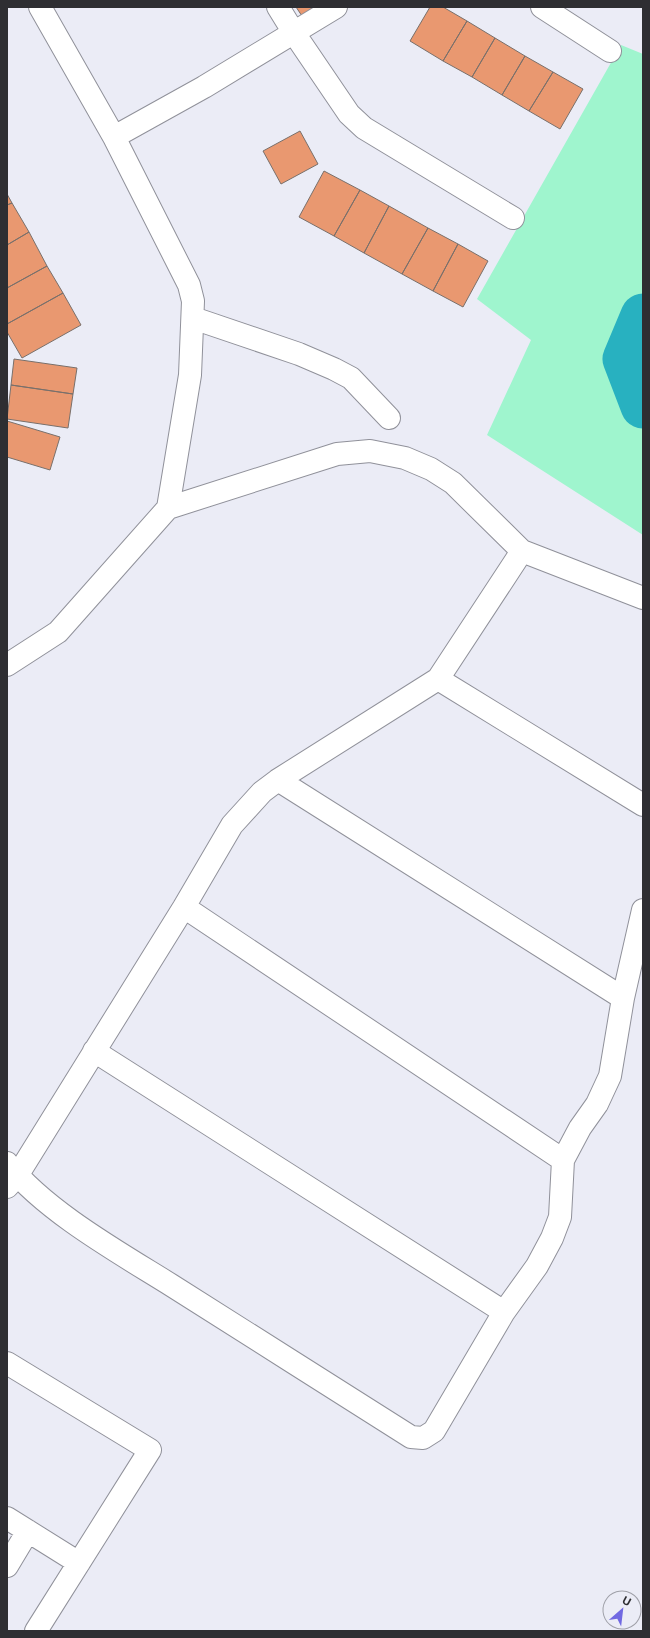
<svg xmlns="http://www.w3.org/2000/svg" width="650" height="1638" viewBox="0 0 650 1638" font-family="Inter,sans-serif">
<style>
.green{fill:#9ff5ce}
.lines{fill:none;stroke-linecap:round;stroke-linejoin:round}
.river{stroke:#28b1c0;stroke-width:45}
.building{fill:#e99870;stroke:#79706b}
.minor-casing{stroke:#90919a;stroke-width:24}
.minor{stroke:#fff;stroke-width:22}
</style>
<rect width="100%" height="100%" fill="#ebecf6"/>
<path class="green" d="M621,45L643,54V535L487,435L531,340L477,299Z"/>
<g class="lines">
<path class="river" d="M643,316L625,359L643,406"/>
</g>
<path class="building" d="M296,7H319L302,16Z
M430,7H443L467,21L443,61L410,41Z
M467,21L495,38L472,77L443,61Z
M495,38L525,56L502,95L472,77Z
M525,56L553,72L529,111L502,95Z
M553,72L583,89L560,129L529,111Z
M300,131L318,164L281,184L263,151Z
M324,171L360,190L334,236L299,217Z
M360,190L389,206L364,253L334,236Z
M7,194L12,203L7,205Z
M12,203L29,232L7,245V205Z
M389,206L428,228L402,274L364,253Z
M428,228L458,244L433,291L402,274Z
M29,232L47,266L7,288V245Z
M458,244L488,261L463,307L433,291Z
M47,266L63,293L7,324V288Z
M63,293L81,325L22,358L7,332V324Z
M14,359L77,368L73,394L11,385Z
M11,385L73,394L68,428L7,419Z
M7,421L60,437L50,470L7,457Z"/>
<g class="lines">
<defs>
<path id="minor" d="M278,7L294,33L349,114L364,128L513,218
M542,7L610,51
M114,137L204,87L336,7
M193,318L299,354L334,369L351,378L389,418
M168,508L337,454L370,451L405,458L431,469L453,483L522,551L643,598
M7,665L58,632L168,508L190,375L193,301L189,285L114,137L40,7
M438,679L643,805
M278,780L623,998
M184,907L563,1160
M94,1051L504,1312
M7,1163C45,1211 118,1252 171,1285C251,1336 331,1386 411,1437L423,1438L434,1431L504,1312L537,1266L552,1238L560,1217L563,1160L580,1128L597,1104L610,1076L623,998L643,910
M7,1187L17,1176L184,907L232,825L262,792L278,780L438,679L522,551
M7,1363L150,1450L36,1631
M7,1518L79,1563
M7,1566L28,1531"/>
</defs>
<use href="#minor" class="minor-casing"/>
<use href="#minor" class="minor"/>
</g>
<rect width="650" height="1638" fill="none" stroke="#2e2e32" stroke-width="16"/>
<g transform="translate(622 1610) rotate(28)"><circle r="19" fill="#ebecf6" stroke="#9fa0a8"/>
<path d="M0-3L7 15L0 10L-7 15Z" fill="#7068e2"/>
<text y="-6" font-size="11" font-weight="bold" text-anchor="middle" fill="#2e2e32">U</text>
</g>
</svg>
